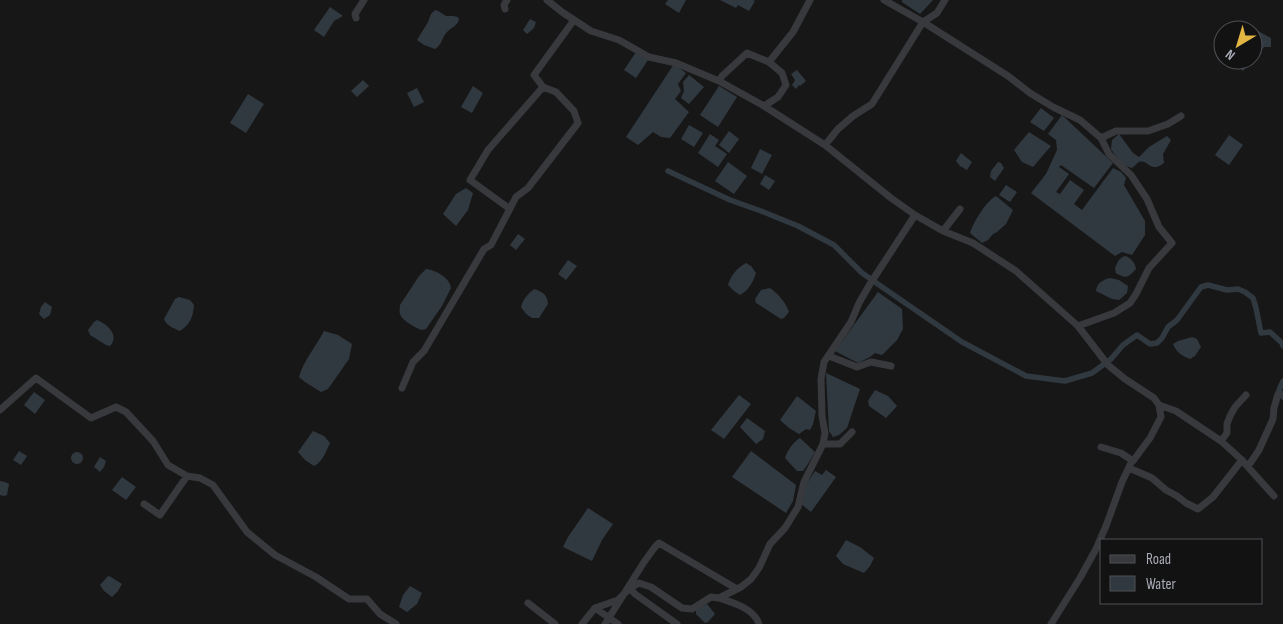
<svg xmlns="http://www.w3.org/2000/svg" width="1283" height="624" viewBox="0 0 1283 624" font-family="'Sofia Sans Condensed',sans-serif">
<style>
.water{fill:#313940}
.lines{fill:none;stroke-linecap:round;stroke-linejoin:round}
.canal{stroke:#313940;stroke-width:5.5}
.street{stroke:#38393d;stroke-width:7}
</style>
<rect width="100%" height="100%" fill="#171718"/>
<path class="water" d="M668,0H686L679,13L665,4Z
M720,0H753L755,1L749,11L738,5L736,8Z
M902,0H933L920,14L902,2Z
M330,7L343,16L334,21L324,37L314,30Z
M435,10L438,11L446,16H453L458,17L459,20C457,26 452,27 447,32C442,37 442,45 435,49L424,45L417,40L428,22L431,14Z
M530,19L536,22L534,28L527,34L523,30Z
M1247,25L1271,38V47H1264L1253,59V30H1244Z
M636,52L648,60L636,78L624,70Z
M1230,60H1252L1243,71Z
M674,64L686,73L678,84L681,91L675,99L689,112L670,138L661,137L653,132L638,145L626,137Z
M797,70L806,81L800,86L799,85L796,89L792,85L795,80L791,74Z
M689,75L704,87L689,104L681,98L684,91L683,82Z
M363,80L369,86L357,97L351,91Z
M473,86L483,93L472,113L461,107Z
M719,86L737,97L718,127L700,115Z
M417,88L424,102L414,107L407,93Z
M248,94L264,104L246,133L230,123Z
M1041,108L1054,118L1044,131L1030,122Z
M1062,115L1113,163L1094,188L1061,165L1059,167L1069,174L1056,192L1060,194L1070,180L1084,190L1074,204L1082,210L1113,168L1121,172L1126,178L1124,185L1145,221V235L1132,255L1122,252L1115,256L1031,193L1046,174L1057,150L1056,140L1048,134Z
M689,125L703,133L694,147L681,139Z
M729,131L739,139L729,153L719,145Z
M1029,132L1051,146L1033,167L1022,162L1014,150Z
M710,134L719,140L715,146L727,154L718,167L698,153Z
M1119,134L1133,153L1139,157L1149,147L1167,136L1171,140L1163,154L1164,163C1149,174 1149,159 1139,162C1137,163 1135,166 1132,168C1123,166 1116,156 1111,149L1112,140Z
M1229,135L1243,145L1229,165L1215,155Z
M760,149L772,155L762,174L751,168Z
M961,153L972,162L967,170L960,166L956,161Z
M728,162L747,176L734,194L715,181Z
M998,162L1001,163L1004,168L995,181L990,177L991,171Z
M765,175L775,181L769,190L760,184Z
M1006,185L1017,192L1010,202L999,195Z
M466,188L473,193L468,210L456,226L443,214L456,194Z
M996,196L1013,210L1006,224L997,232L993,234L988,240L982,243L970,233C973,223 986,201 996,196Z
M518,234L525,239L516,250L510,245Z
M1126,256C1132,259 1135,263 1136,269C1128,278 1126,279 1116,273L1115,269C1117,263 1119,257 1126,256Z
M568,260L577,266L566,280L558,274Z
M746,263L751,266L756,273C753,282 749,290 740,295L734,291L728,285C731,275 737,268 746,263Z
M426,269C436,270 450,278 451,288L442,306L428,326L426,329L421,330C415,327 402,321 400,314C399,311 400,309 400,305L419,276Z
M1110,278L1119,280L1128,286L1127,293L1119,300L1112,299L1096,291C1097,283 1102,280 1110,278Z
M770,288C779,295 785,301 789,312L784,318L781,319L756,303L755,299L761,290Z
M534,289C543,292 547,294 548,304L539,318H532L526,314L521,307C523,299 528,294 534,289Z
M878,292L902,309L903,329L897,340L882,355L875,353L870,357L858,363L835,351Z
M179,297L190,300L194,305C193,318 190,324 180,331C173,328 167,326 164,319L175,299Z
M45,302L52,307L50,315L44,319L39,314L41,307Z
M97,320C107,324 120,335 110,346L106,345L90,335L88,330L94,322Z
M324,331L338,335L352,344L349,359L328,389L321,392L305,382L299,377C303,362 316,346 324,331Z
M1192,337L1197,339L1201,347L1195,356L1190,359C1182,356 1176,352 1173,344L1178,341Z
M826,373L860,389L847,428L839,435L833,437L829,431Z
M875,390L888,396L897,406L886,418L869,406L868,401Z
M34,392L45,400L35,414L24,405Z
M739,395L751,404L724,439L711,430Z
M797,396L816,411C814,418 814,424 810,430L806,429L799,434L789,428L780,420Z
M747,418L765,431L763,439L756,444L740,427Z
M313,431L324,436L330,443C326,451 323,462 314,466L305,460L298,452Z
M800,438L815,452L808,464L803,471H797L785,458C787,451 794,441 800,438Z
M19,451L27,456L21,465L13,460Z
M751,451L796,485L793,501L786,513L732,477Z
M71 458a6 6 0 1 1 12 0a6 6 0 1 1-12 0Z
M100,457L106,461L104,467L100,472L94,467Z
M826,470L836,477L811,512L801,504L807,483L815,471L822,475Z
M122,477L136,487L126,500L112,490Z
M0,481L5,482L9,484L7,495L4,496L0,495Z
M588,508L613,524L602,540L592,561L563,547L568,537Z
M846,540L860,547L874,558L870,566L864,573L843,564L836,556Z
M108,576L111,577L122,584L118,591L112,597L104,591L100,585Z
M410,586L422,593L417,604L407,612L399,607L403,595Z
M707,604L715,614L708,622L705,623L696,614V609Z"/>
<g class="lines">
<path class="canal" d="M668,171L730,200L761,211L798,226L834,245L862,273L885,289L962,342L1026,376L1065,381L1092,373L1111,359L1123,345L1137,335L1150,344L1157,343L1162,338L1168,327L1177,320L1201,287L1208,285L1227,290L1238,289L1245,292L1253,298L1256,308L1261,333L1270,332L1282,343L1283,346
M1283,381L1279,390L1283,397"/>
<path class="street" d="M547,0L562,12L591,31L619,40L649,57L676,63L719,81L764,106L825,145L891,198L915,215
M884,0L923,22L1008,76L1030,93L1053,107L1080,120L1101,138
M505,9L504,5L507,0
M356,18L355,14L364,0
M769,62L793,32L810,0
M719,81L722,76L747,53L769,62L782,73L786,85L778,97L764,106
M825,145L838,129L853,116L872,104L923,22L937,13L945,0
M510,209L470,180L488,150L543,87L534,75L574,20
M943,231L960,209
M1078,326L1114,313L1130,303L1136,294L1149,268L1172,243L1159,227L1147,199L1131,175L1109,154L1101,138L1116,131H1148L1168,124L1181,116
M829,356L857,367L871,362L891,366
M402,388L413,362L424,351L484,249L491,245L516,197L528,188L578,123L574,111L556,92L543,87
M1159,405L1176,411L1221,441L1242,460
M0,410L36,378L91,418L116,407L126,412L153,441L168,465L187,476L200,478L213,485L247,532L275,555L316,577L349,599H367L380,614L396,624
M1221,441L1227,433V424L1230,416L1235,407L1246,395
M823,444L825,433L822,416L821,379L824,362L851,322L859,303L870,284L915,215L943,231L973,243L1016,271L1078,326L1108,365L1125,379L1154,398L1159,405L1161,417L1150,438L1133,461L1121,453L1101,447
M1247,466L1274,496
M1129,468L1152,478L1166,490L1177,496L1186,503L1198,509L1213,497L1242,460L1247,466L1251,462L1259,450L1273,419L1274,408L1278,394
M144,504L160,515L187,476
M630,588L635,594L677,624
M719,598C733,603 754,608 759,624
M528,603L555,624
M595,608L618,624
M582,624L595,608L618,600L630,588L639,583L651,587L682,608L692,609L711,597L719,598L741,587L751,579L759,568L770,544L785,528L798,507L804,482L823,444H840L852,432
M605,624L644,562L655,547L659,543L737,589
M1051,624L1080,578L1096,549L1106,526L1122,482L1130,465"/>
</g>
<rect x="1100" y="539" width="162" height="65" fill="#121213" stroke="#4f5055"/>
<rect x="1110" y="555" width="25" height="8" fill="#38393d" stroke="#4f5055"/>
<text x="1146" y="564" font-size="15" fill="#aaadb7">Road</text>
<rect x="1110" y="576" width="25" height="15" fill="#313940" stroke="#4f5055"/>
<text x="1146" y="589" font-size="15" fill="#aaadb7">Water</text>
<g transform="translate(1238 45) rotate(218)"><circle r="24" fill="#121213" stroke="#4f5055"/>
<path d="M0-4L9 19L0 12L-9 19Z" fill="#e3b644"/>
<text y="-8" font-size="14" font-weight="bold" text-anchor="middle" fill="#aaadb7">N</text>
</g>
</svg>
